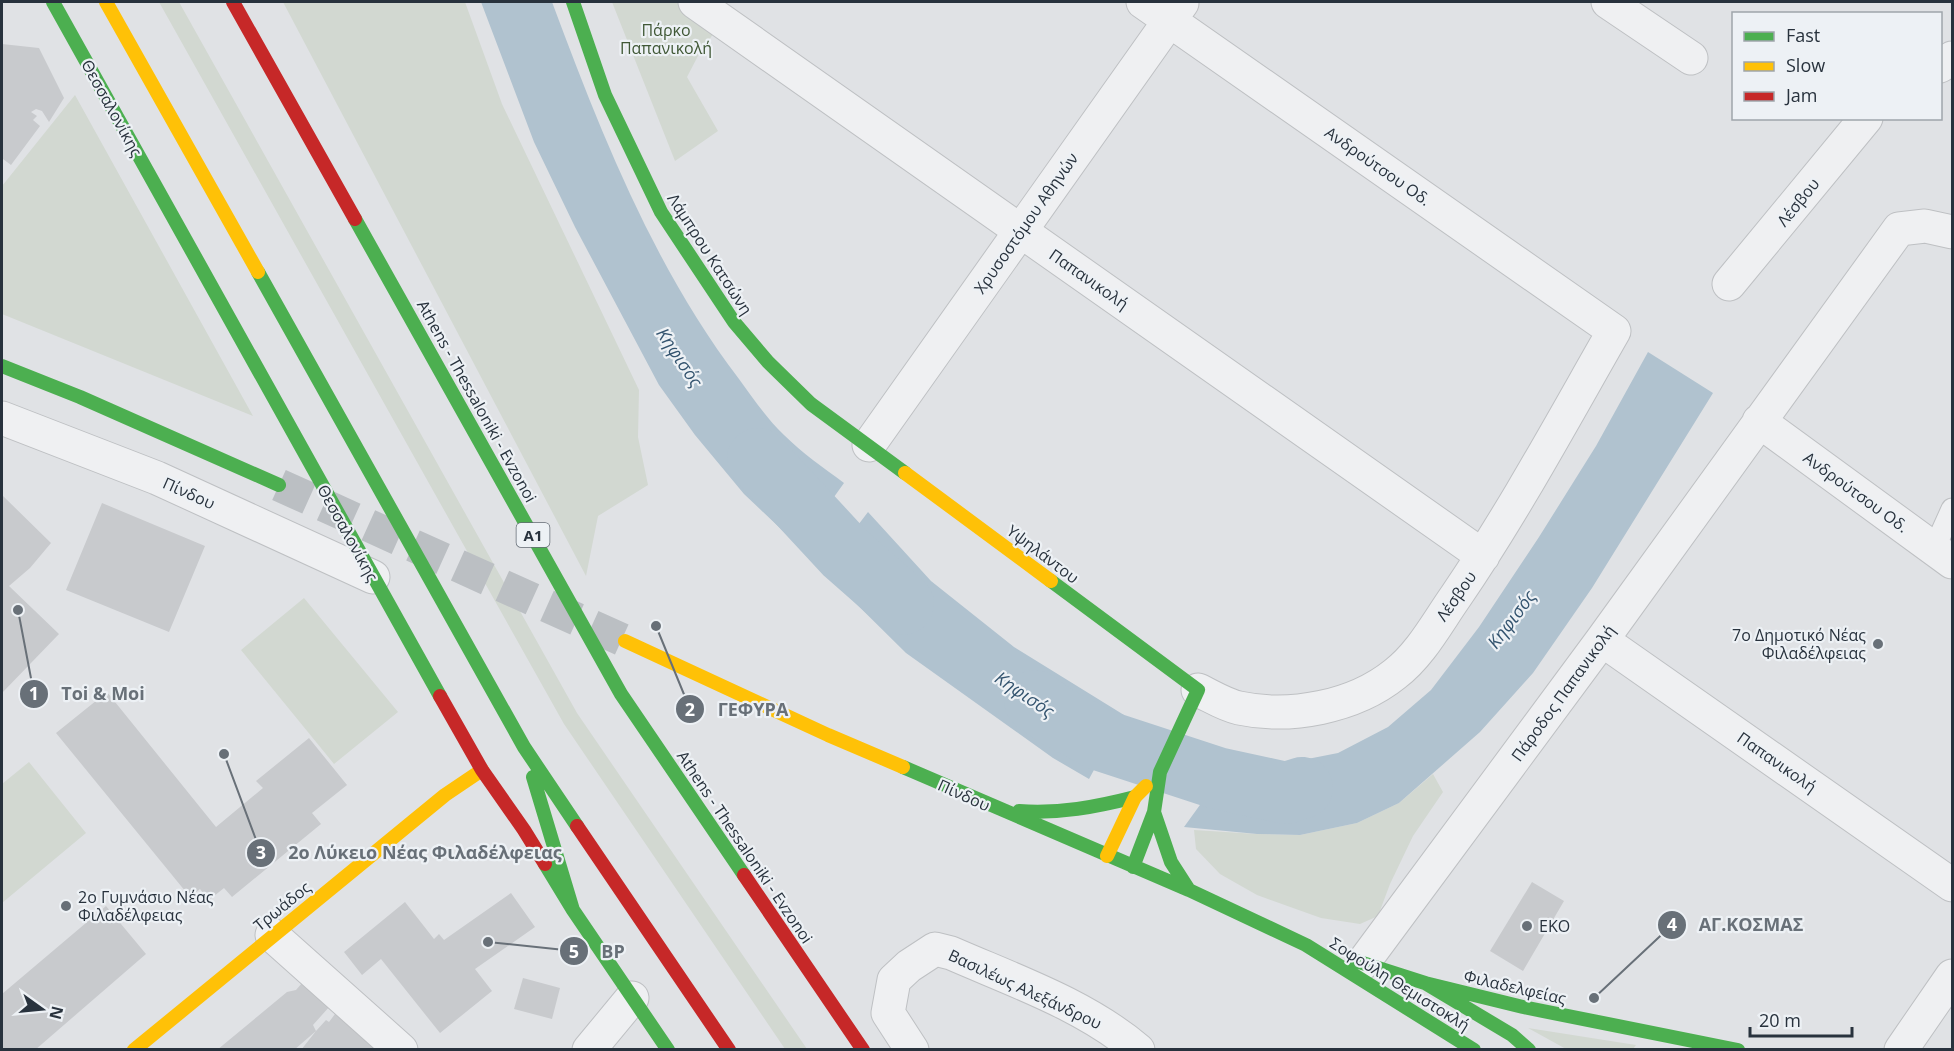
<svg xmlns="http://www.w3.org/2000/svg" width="1954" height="1051" viewBox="0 0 1954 1051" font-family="'Open Sans',sans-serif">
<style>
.green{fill:#d2d8d1}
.water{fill:#b0c2cf}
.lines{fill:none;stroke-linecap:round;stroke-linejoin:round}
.river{stroke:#b0c2cf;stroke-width:62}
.building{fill:#c8cacd}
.secondary-tunnel{stroke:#bbbfc3;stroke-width:33;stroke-dasharray:33 16;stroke-linecap:butt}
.lane-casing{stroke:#bec0c3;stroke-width:23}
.street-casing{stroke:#bec0c3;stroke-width:35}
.lane{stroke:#eff0f2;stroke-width:21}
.street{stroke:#eff0f2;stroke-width:33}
.fast{stroke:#4caf50;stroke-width:14}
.slow{stroke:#ffc107;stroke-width:14}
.jam{stroke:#c62828;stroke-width:14}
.poi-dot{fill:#687078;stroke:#edf1f5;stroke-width:2}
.labels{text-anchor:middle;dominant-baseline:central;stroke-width:4.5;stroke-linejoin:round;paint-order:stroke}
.shield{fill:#edf1f5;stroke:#636b74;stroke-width:1.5}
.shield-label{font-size:15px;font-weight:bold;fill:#28323d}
.park-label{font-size:16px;fill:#405836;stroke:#edf1f5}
.street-label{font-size:16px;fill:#28323d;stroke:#edf1f5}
.poi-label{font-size:16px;fill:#28323d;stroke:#edf1f5;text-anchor:start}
.water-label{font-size:18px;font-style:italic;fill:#34546f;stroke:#edf1f5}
.leader{fill:none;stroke:#687078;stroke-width:2}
.callout-dot{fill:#687078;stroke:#edf1f5;stroke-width:2}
.mark-label{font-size:18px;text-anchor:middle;font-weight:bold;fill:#fff}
.callout-label{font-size:18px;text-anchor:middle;font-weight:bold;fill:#687078;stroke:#edf1f5;stroke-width:4.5;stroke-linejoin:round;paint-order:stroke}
</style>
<rect width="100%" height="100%" fill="#e0e2e5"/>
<path class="green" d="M159,2H179L577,713L807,1049H785L564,724Z
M283,2H465L502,104L639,390L638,437L648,485L598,516L586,576Z
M612,2H676L716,30L699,54L687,77L718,131L675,161Z
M75,95L253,416L2,314V186Z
M304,598L398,712L334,764L241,650Z
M29,762L86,833L2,903V784Z
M1433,774L1443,792L1413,836L1390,884L1378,916L1360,924L1321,918L1257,895L1220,874L1196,849L1194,830L1257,834L1300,835L1357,823L1399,803Z
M1528,1028L1636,1045L1633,1049H1566Z"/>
<path class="water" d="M481,2H552C601,133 653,266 739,379C753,398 767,419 784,435C802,453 824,468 844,483L799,546L744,494L695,435L659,385L575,227L534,142Z
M1648,352L1713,393L1592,588L1533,673L1480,732L1399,803L1357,823L1300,835L1257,834L1184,827L1231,762L1282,764L1338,753L1388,727L1431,690L1479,627L1539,537L1596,446Z
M868,512L931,581L1014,647L1124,715L1089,779L1053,758L906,653L823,571Z"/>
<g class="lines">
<path class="river" d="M758,459L845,553L903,604
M1035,701L1054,715L1101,740L1217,778L1286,793L1302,788"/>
</g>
<path class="building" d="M2,44L39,48L64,98L49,122L42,111L36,109L31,112L37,116L33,120L40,126L11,165L3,159L2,162Z
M2,495L51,543L30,568L9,586L59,634L2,693Z
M102,503L205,546L169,632L66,590Z
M107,692L216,827L263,788L256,781L309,738L347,785L312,813L321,824L232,897L224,888L209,900L200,889L190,897L56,733Z
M1532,882L1564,901L1523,971L1490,951Z
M511,893L535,927L475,969L492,991L440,1033L381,959L362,975L344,952L405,902L434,939L439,934L444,940Z
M106,906L146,954L35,1050H2V994Z
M523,978L560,988L552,1019L514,1009Z
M302,983L330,1006L313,1025L316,1031L326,1020L329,1022L335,1014L377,1050H301L316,1031L294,1050H217L287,992L296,990Z"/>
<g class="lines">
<path class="secondary-tunnel" d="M279,485L625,641"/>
<defs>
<path id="lane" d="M1934,549L1952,509"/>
<path id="street" d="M695,2L1483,556
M1143,2L1614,331C1563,420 1514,511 1456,596C1437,623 1421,654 1395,674C1354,707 1290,719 1239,708C1225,705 1211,696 1198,690
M1608,2L1691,58
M1940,66L1952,58
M1729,284L1866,118
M2,418L157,478L373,577
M1759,421L1952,562
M869,445L1182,3
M1602,640L1952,885
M272,935L401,1050
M1363,963L1602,640L1899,229L1925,226L1952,232
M589,1050L632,998
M912,1050L888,1013L894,980L909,966L935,949L951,953C1015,981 1085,1005 1138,1050
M1901,1050L1952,976"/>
</defs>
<use href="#lane" class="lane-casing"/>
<use href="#street" class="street-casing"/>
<use href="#lane" class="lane"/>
<use href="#street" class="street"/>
<path class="fast" d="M53,2L440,696
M573,2L605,95L661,212L734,322L768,362L811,404L905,473
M355,219L621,694L744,875
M258,272L524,747L577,826
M2,366L80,397L279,485
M1051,581L1198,690L1160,772L1154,812L1133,867
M903,767L1189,890L1306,945L1474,1050
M533,777L573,910
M1019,811C1059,814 1096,807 1135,797
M1154,812L1171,862L1189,890
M545,864L573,910L668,1050
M1353,960L1425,983L1512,1035L1529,1050
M1425,983L1523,1007L1738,1050"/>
<path class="slow" d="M106,2L258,272
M905,473L1051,581
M625,641L828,735L903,767
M1107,856L1135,797L1146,786
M134,1050L445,795L482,770"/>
<path class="jam" d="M233,2L355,219
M440,696L482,770L524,830L545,864
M577,826L729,1050
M744,875L863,1050"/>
</g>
<g class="poi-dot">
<circle cx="1878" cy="644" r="6"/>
<circle cx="66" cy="906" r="6"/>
<circle cx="1527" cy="926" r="6"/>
</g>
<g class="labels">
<rect class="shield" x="516.5" y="523" width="33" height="24" rx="4.5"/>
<g class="shield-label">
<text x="533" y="535">Α1</text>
</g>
<g class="park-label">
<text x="666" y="30">Πάρκο<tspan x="666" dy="18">Παπανικολή</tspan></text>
</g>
<g class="street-label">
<text transform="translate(112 108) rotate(61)">Θεσσαλονίκης</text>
<text transform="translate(1378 166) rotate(35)">Ανδρούτσου Οδ.</text>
<text transform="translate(1798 202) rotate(-51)">Λέσβου</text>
<text transform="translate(1026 223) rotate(-55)">Χρυσοστόμου Αθηνών</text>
<text transform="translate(710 254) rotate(57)">Λάμπρου Κατσώνη</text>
<text transform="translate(1089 279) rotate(35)">Παπανικολή</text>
<text transform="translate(477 401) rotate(61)">Athens - Thessaloniki - Evzonoi</text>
<text transform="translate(1856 492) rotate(36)">Ανδρούτσου Οδ.</text>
<text transform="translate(189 493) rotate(24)">Πίνδου</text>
<text transform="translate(348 533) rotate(61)">Θεσσαλονίκης</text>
<text transform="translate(1043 554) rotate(37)">Υψηλάντου</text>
<text transform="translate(1456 596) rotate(-55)">Λέσβου</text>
<text transform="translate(1563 693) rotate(-54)">Πάροδος Παπανικολή</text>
<text transform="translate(1777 762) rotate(35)">Παπανικολή</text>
<text transform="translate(964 795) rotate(24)">Πίνδου</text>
<text transform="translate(745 847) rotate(56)">Athens - Thessaloniki - Evzonoi</text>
<text transform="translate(282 906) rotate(-39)">Τρωάδος</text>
<text transform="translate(1400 984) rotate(32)">Σοφούλη Θεμιστοκλή</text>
<text transform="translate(1515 987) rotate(13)">Φιλαδελφείας</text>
<text transform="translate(1025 989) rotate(25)">Βασιλέως Αλεξάνδρου</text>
</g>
<g class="poi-label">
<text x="1866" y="635" text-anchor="end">7ο Δημοτικό Νέας<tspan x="1866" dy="18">Φιλαδέλφειας</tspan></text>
<text x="78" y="897">2ο Γυμνάσιο Νέας<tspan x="78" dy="18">Φιλαδέλφειας</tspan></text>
<text x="1539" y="926">EKO</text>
</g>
<g class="water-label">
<text transform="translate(680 357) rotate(56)">Κηφισός</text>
<text transform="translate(1511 619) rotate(-53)">Κηφισός</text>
<text transform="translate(1025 694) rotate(34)">Κηφισός</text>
</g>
</g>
<path class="leader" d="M18 610L34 694M656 626L690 709M224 754L261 853M1594 998L1672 925M488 942L574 951"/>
<g class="callout-dot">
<circle cx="18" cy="610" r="6"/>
<circle cx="656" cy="626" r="6"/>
<circle cx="224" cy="754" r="6"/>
<circle cx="1594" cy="998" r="6"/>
<circle cx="488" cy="942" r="6"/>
<circle cx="34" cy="694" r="15"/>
<circle cx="690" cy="709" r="15"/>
<circle cx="261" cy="853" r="15"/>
<circle cx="1672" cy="925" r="15"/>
<circle cx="574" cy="951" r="15"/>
</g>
<g class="mark-label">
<text x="34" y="700">1</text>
<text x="690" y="716">2</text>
<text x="261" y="859">3</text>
<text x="1672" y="931">4</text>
<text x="574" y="958">5</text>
</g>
<g class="callout-label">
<text x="103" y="700">Toi &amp; Moi</text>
<text x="753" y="716">ΓΕΦΥΡΑ</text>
<text x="425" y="859">2ο Λύκειο Νέας Φιλαδέλφειας</text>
<text x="1751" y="931">ΑΓ.ΚΟΣΜΑΣ</text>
<text x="613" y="958">BP</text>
</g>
<rect width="1954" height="1051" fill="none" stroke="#28323d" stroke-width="6"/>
<rect x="1732" y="12" width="210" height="108" fill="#edf1f5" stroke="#9ea5ab" stroke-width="1.5"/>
<rect x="1744" y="32" width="30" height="9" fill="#4caf50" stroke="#9ea5ab" stroke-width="1.5"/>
<text x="1786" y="42" font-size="18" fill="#28323d">Fast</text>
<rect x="1744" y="62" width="30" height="9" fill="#ffc107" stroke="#9ea5ab" stroke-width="1.5"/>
<text x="1786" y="72" font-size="18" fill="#28323d">Slow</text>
<rect x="1744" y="92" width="30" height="9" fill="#c62828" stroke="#9ea5ab" stroke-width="1.5"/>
<text x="1786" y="102" font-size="18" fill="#28323d">Jam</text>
<g transform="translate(42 1009) rotate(105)" stroke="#edf1f5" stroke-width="4.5" paint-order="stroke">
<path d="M0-4.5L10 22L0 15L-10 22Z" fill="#28323d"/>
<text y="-9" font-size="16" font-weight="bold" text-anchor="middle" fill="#28323d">N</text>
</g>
<path d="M1750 1027v9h102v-9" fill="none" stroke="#28323d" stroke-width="3"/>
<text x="1759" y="1027" font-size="18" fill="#28323d" stroke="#edf1f5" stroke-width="4.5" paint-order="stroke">20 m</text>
</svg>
